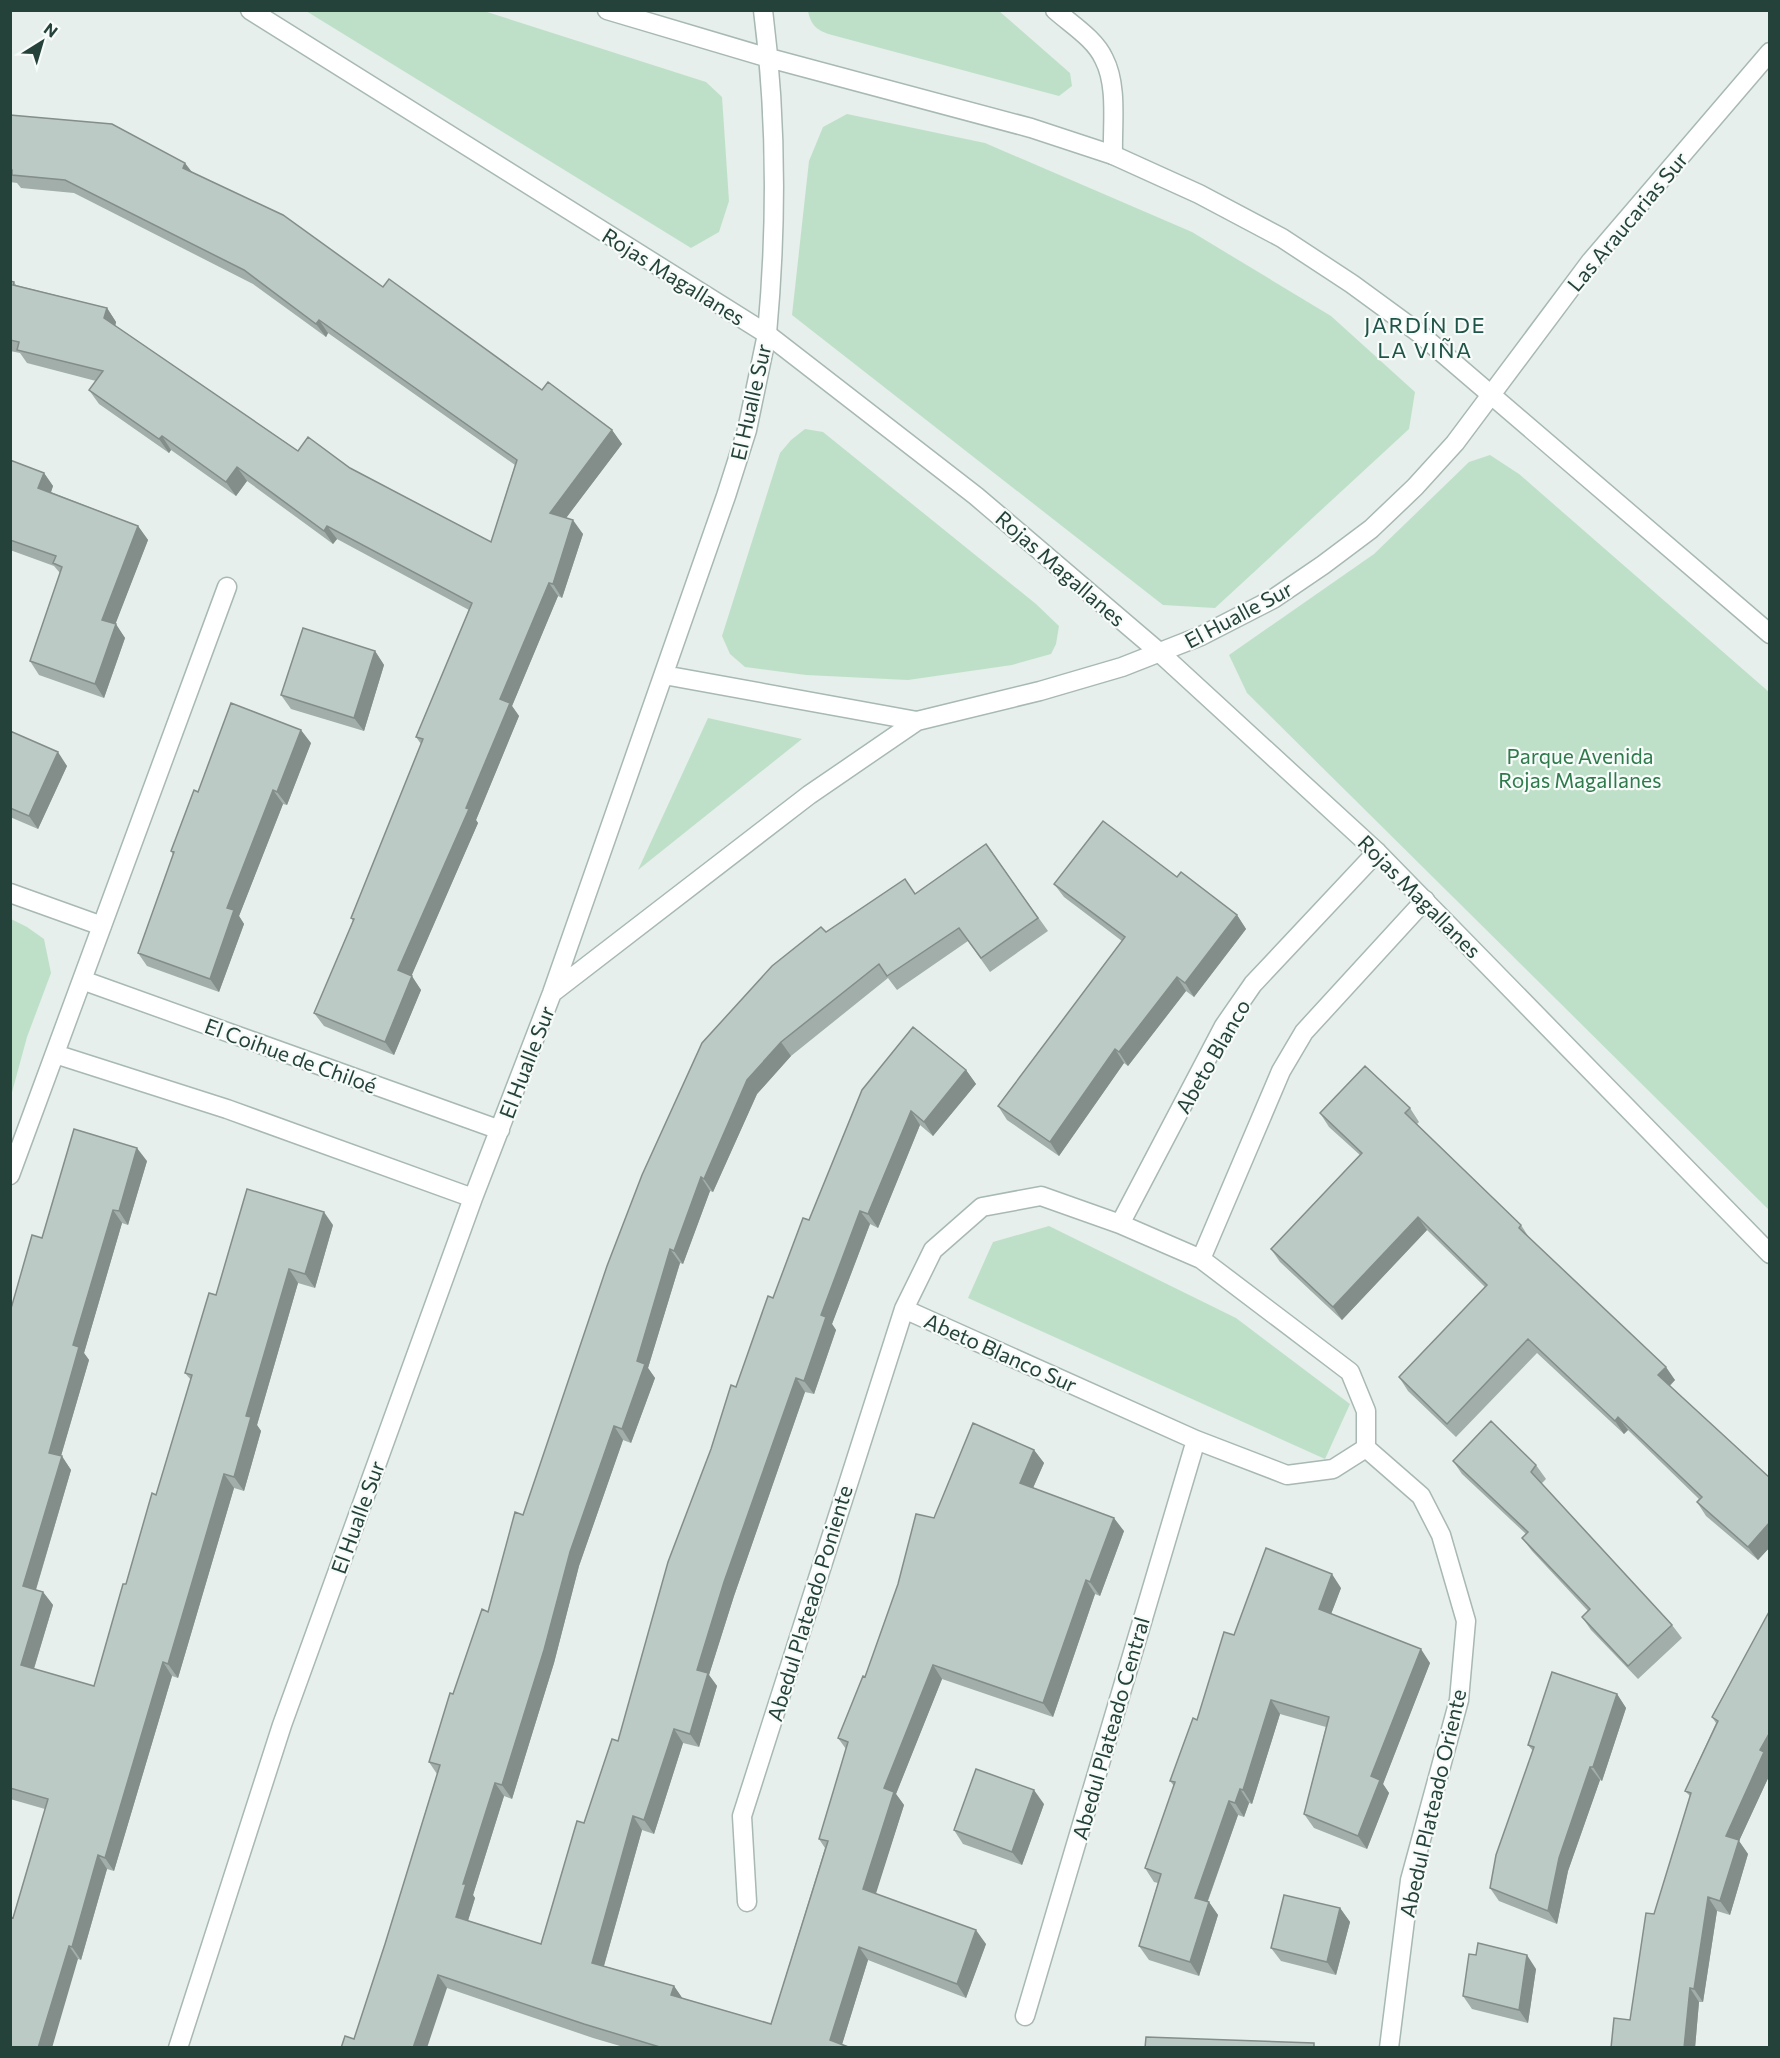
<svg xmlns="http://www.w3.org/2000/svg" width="1780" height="2058" viewBox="0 0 1780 2058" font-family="Commissioner,sans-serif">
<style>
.green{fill:#bfe0c8}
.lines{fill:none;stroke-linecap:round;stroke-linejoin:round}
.minor-casing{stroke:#a8b8b2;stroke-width:21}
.tertiary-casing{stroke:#a8b8b2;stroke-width:21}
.minor{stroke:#fff;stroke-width:18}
.tertiary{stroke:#fff;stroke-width:18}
.wall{fill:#a1aea9}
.shaded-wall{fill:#838d89}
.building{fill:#bbcac4;stroke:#838d89;stroke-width:1.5}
.labels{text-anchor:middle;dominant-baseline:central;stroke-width:4.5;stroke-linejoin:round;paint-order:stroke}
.street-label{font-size:21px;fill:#24423a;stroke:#f7fbf9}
.park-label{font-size:21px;fill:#2d7a4b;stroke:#f7fbf9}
.neighbourhood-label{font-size:22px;letter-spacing:1.5px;fill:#1f5548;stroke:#f7fbf9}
</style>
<rect width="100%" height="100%" fill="#e6efeb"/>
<path class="green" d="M306,11H484L706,82L722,97L729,201L719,232L691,248Z
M808,11H999L1070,73L1072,86L1059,96L832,35C818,31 811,26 808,11Z
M847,114L985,143L1192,232L1331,316L1415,392L1409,429L1215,608L1163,605L792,315L809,161L823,127Z
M805,429L823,432L1036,604L1059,626L1056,644L1051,654L1012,665L908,680L806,675L745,667L730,654L722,636L780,453L791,440Z
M1490,455L1519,474L1769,692V1210L1247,693L1229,655L1374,554L1469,462Z
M708,718L802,739L638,870Z
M11,919L27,927L44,939L51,973L27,1037L11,1096Z
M1049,1226L1236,1318L1350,1404L1325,1459L968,1298L993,1242Z"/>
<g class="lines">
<defs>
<path id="minor" d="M1055,10C1072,25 1095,39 1104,59C1118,86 1112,125 1113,155
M664,675L917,721
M10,893L102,926
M82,980L500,1130
M552,993L809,795L917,721L1040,691L1122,667L1201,636L1273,599L1323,565L1371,529L1415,487L1455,443L1591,261L1770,52
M55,1054L227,1109L473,1198
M10,1175L227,587
M1120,1224L1224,1026L1253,984L1377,852
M1201,1259L1281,1071L1304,1032L1425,900
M904,1309L1196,1440L1287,1475L1333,1469L1366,1448
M1366,1448L1421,1496L1441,1535L1466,1621L1459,1700L1410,1880L1389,2048
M747,1902L742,1816L904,1309L933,1250L982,1207L1041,1196L1120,1224L1201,1259L1350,1372L1366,1411V1448
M1025,2016L1196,1440
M178,2048L282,1725L473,1198L552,993L726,496L747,430L767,334"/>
<path id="tertiary" d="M250,10L767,334L976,496L1159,652L1377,852L1770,1254
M607,10L769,58L1031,128L1113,155L1199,194L1282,238L1352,284L1419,333L1770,634
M763,10C777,119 777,225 767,334"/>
</defs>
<use href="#minor" class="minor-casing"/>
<use href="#tertiary" class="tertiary-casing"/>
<use href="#minor" class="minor"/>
<use href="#tertiary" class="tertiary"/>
</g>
<path class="wall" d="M10,115L192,172L383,287L542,390L612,430L622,444L566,518L583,534L562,598L558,596L512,706L519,716L476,820L478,823L411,976L421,990L394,1055L324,1026L314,1013L353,921L351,918L421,744L416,737L469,610L337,539L333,544L247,481L236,496L171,450L169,453L99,404L89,390L96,381L27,363L20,353L10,351V281L14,282L16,285L107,308L116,322L115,326L298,451L350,468L491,542L515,465L328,333L326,337L253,284L74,193L21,188L17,183L10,182Z
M10,460L44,473L53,486L51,492L138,526L148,540L115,624L125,638L104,698L39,675L30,661L60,573L54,566L10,550Z
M375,651L384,665L364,731L291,709L281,695Z
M10,731L67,766L38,829L10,817Z
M311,743L287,805L283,804L239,916L244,924L219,992L147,966L138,953L173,855L171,851L198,792Z
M986,844L1048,931L990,972L968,941L897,990L888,978L791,1056L757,1094L713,1192L710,1191L683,1264L680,1263L648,1368L655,1378L631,1443L623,1440L579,1566L554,1663L512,1799L504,1796L473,1895L475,1898L468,1921L541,1944L584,1823L618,1741L736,1387L773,1298L809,1220L862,1090L966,1070L976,1084L933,1136L920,1125L878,1228L870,1224L832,1324L836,1330L814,1394L805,1392L734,1596L709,1675L717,1686L699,1747L683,1743L654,1834L642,1830L604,1966L674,1986L682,1998L771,2024L825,1848L819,1839L846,1749L838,1738L934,1518L1034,1450L1044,1463L1033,1488L1124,1531L1100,1596L1095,1594L1053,1717L942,1679L896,1794L904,1805L875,1894L986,1944L966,1998L868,1960L842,2044L851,2048H627L593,2038L447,1988L354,2039L385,1944L437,1774L429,1762L453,1694L488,1612L523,1515L826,932L915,894Z
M1177,877L1237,915L1246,929L1194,997L1186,991L1128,1066L1124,1063L1059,1156L1007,1120L998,1106L1122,941L1064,897L1054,884Z
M1410,1108L1419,1122L1417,1124L1521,1225L1530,1239L1675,1380L1670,1386L1770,1478V1547L1758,1560L1706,1516L1697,1502L1699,1499L1628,1430L1624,1434L1537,1353L1456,1437L1408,1391L1399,1377L1485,1287L1427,1230L1342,1320L1280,1262L1271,1249L1360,1155L1329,1127L1320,1113Z
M147,1161L128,1225L122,1223L84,1353L89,1360L61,1456L71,1470L36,1590L43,1592L53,1605L34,1669L94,1686L126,1584L156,1495L191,1380L185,1373L216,1295L333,1225L315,1288L298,1283L257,1425L261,1431L244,1491L234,1488L178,1678L172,1676L114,1871L107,1869L81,1960L78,1959L13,1918L45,1809L10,1799V1312L42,1238Z
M1453,1461L1536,1465L1546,1479L1541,1484L1672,1625L1682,1638L1638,1679L1591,1630L1582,1617L1588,1611L1532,1551L1522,1538L1526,1534L1462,1474Z
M1341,1588L1331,1614L1430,1663L1383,1784L1389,1793L1367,1849L1314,1828L1304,1814L1326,1727L1280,1714L1252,1804L1249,1803L1244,1817L1238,1815L1208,1901L1218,1915L1199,1976L1149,1960L1139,1946L1158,1883L1154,1882L1145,1868L1174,1786L1170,1781L1234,1635Z
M1770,1610V1774L1739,1841L1748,1854L1730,1915L1717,1911L1703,2002H1699L1695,2048H1611L1630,2020L1654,1914L1690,1796L1685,1791L1716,1723L1712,1717Z
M1617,1694L1626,1708L1602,1781L1600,1780L1568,1871L1557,1924L1499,1901L1490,1888L1533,1751L1528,1745Z
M1044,1804L1022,1865L963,1844L954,1830Z
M1340,1908L1350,1922L1336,1975L1281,1961L1271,1948Z
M1536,1969L1528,2023L1472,2009L1463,1996Z"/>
<path class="shaded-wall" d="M185,163L195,176L183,168Z
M107,308L116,322L114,332L104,318Z
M319,320L328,333L326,337L316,324Z
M612,430L622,444L560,526L550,513Z
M162,436L171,450L169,453L159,439Z
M237,467L247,481L236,496L226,482Z
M44,473L53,486L48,501L38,488Z
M573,520L583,534L562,598L553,584Z
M138,526L148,540L112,633L102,620Z
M327,526L337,539L333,544L324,531Z
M549,583L558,596L512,706L519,716L476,820L478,823L408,984L398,970L500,699Z
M116,624L125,638L104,698L95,684Z
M375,651L384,665L364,731L354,718Z
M301,730L311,743L287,805L277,792Z
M58,752L67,766L38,829L29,816Z
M273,790L283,804L239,916L244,924L219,992L210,979L227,908Z
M1237,915L1246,929L1194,997L1185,983Z
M412,976L421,990L394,1055L385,1042Z
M1177,977L1186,991L1128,1066L1119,1052Z
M781,1042L791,1056L757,1094L713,1192L704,1179L747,1080Z
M1115,1049L1124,1063L1059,1156L1050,1142Z
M966,1070L976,1084L933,1136L924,1122Z
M911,1111L920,1125L878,1228L868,1214Z
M137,1148L147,1161L128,1225L119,1211Z
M701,1177L710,1191L683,1264L674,1251Z
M113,1210L122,1223L84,1353L89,1360L58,1466L49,1453L73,1345Z
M860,1211L870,1224L832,1324L836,1330L814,1394L804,1381L821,1315Z
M324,1212L333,1225L315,1288L305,1274Z
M1418,1217L1427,1230L1342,1320L1333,1307Z
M670,1249L680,1263L648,1368L655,1378L631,1443L622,1429L637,1361Z
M289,1269L298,1283L257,1425L261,1431L244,1491L234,1477L246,1416Z
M1666,1367L1675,1380L1667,1388L1658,1375Z
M796,1378L805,1392L734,1596L709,1675L717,1686L699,1747L690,1734L697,1670L724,1582Z
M1618,1417L1628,1430L1624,1434L1615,1421Z
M614,1426L623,1440L579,1566L554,1663L512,1799L502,1785L570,1552Z
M1034,1450L1044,1463L1029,1497L1020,1483Z
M62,1456L71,1470L33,1599L23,1586Z
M224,1474L234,1488L178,1678L168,1664Z
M1114,1518L1124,1531L1100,1596L1090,1582Z
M1770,1522V1547L1758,1560L1748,1547Z
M1332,1574L1341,1588L1328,1622L1319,1609Z
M1086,1580L1095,1594L1053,1717L1043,1703Z
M43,1592L53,1605L31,1678L21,1665Z
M1421,1649L1430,1663L1383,1784L1389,1793L1367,1849L1358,1836L1371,1776Z
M163,1662L172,1676L114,1871L105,1858Z
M933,1665L942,1679L896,1794L904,1805L873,1903L863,1889L884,1788Z
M1617,1694L1626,1708L1602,1781L1593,1767Z
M1271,1700L1280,1714L1252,1804L1243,1790Z
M674,1729L683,1743L654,1834L644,1820Z
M1770,1732V1774L1739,1841L1748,1854L1730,1915L1720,1901L1726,1836L1760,1750Z
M1590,1767L1600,1780L1568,1871L1557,1924L1548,1911L1559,1858Z
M495,1783L504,1796L473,1895L475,1898L465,1930L456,1917L463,1884Z
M1240,1789L1249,1803L1244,1817L1235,1803Z
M1034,1790L1044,1804L1022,1865L1012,1852Z
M1229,1801L1238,1815L1204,1911L1195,1898Z
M633,1816L642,1830L601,1976L592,1963Z
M98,1855L107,1869L81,1960L72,1947Z
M1708,1897L1717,1911L1703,2002L1694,1989Z
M1209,1902L1218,1915L1199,1976L1190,1962Z
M1340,1908L1350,1922L1336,1975L1327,1962Z
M976,1930L986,1944L966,1998L957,1984Z
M69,1946L78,1959L52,2048H38Z
M859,1947L868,1960L841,2048L830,2040Z
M1527,1955L1536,1969L1528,2023L1519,2010Z
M438,1975L447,1988L427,2048H413Z
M674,1986L683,1999L671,1995Z
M1690,1988L1699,2002L1695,2048H1684Z"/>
<path class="building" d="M10,115L112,124L185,163L183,168L283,215L383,287L389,279L542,390L548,382L612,430L550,513L573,520L553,584L549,583L500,699L510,703L466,808L469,809L398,970L412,976L385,1042L314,1013L354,919L351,918L423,739L416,737L472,603L327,526L324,531L237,467L226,482L162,436L159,439L89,390L103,371L17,350L19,342L10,340V281L14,282L13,285L107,308L104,318L298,451L308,437L350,468L491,542L517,460L319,320L316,324L244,270L65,180L12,175V170H10Z
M10,460L44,473L38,488L138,526L102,620L116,624L95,684L30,661L62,567L53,563L56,556L10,540Z
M303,628L375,651L354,718L281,695Z
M231,703L301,730L277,792L273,790L227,908L234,910L210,979L138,953L174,852L171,851L194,790L198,792Z
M10,731L58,752L29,816L10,808Z
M1103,821L1177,877L1181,872L1237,915L1185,983L1177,977L1119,1052L1115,1049L1050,1142L998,1106L1125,937L1054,884Z
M986,844L1038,918L981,958L959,928L887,976L879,964L781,1042L747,1080L704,1179L701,1177L674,1251L670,1249L637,1361L645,1364L622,1429L614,1426L570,1552L544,1650L502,1785L495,1783L463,1884H466L456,1917L541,1944L577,1821L584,1823L612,1739L618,1741L668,1562L711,1449L731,1385L736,1387L768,1296L773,1298L803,1218L809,1220L862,1090L913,1027L966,1070L924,1122L911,1111L868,1214L860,1211L821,1315L826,1317L804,1381L796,1378L724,1582L697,1670L708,1673L690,1734L674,1729L644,1820L633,1816L592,1963L674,1986L671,1995L771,2024L828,1841L819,1839L848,1742L838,1738L863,1676L865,1677L898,1584L916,1514L934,1518L973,1423L1034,1450L1020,1483L1114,1518L1090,1582L1086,1580L1043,1703L933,1665L884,1788L894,1792L863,1889L976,1930L957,1984L859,1947L830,2040L851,2048H663L584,2024L438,1975L413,2048H341L345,2036L354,2039L385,1944L440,1765L429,1762L450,1693L453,1694L482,1609L488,1612L515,1512L523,1515L607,1266L642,1175L702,1043L772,966L821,927L826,932L905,879L915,894Z
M1365,1066L1410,1108L1405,1113L1521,1225L1519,1228L1666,1367L1658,1375L1770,1478V1522L1748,1547L1697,1502L1702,1497L1618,1417L1615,1421L1528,1339L1447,1424L1399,1377L1487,1285L1418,1217L1333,1307L1271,1249L1362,1153L1320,1113Z
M74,1129L137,1148L119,1211L113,1210L73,1345L79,1347L49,1453L62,1456L23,1586L43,1592L21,1665L94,1686L123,1584H126L152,1493L156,1495L192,1375L185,1373L209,1293L216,1295L247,1189L324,1212L305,1274L289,1269L246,1416L251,1417L234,1477L224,1474L168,1664L163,1662L105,1858L98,1855L72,1947L69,1946L38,2048H10V1917L13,1918L48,1799L10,1788V1312L32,1235L42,1238Z
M1491,1421L1536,1465L1531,1472L1672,1625L1628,1666L1582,1617L1590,1609L1522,1538L1528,1532L1453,1461Z
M1266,1548L1332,1574L1319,1609L1421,1649L1371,1776L1380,1780L1358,1836L1304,1814L1329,1717L1271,1700L1243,1790L1240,1789L1235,1803L1229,1801L1195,1898L1209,1902L1190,1962L1139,1946L1161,1874L1145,1868L1175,1782L1170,1781L1193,1718L1197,1720L1224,1632L1234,1635Z
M1770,1610V1732L1760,1750L1764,1752L1726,1836L1739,1840L1720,1901L1708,1897L1694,1989L1690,1988L1684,2048H1611L1614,2018L1630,2020L1646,1913L1654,1914L1691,1793L1685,1791L1718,1721L1712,1717Z
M1552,1672L1617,1694L1593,1767H1590L1559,1858L1548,1911L1490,1888L1496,1855L1534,1747L1528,1745Z
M976,1769L1034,1790L1012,1852L954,1830Z
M1284,1895L1340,1908L1327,1962L1271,1948Z
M1478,1943L1527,1955L1519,2010L1463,1996L1469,1954L1476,1955Z
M1146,2037L1314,2043V2048H1145Z"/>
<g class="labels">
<g class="street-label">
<text transform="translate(1627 221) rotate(-50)">Las Araucarias Sur</text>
<text transform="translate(674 276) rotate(32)">Rojas Magallanes</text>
<text transform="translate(750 402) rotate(-77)">El Hualle Sur</text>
<text transform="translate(1061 568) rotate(41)">Rojas Magallanes</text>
<text transform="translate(1238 614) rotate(-28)">El Hualle Sur</text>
<text transform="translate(1420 896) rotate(45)">Rojas Magallanes</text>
<text transform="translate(291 1055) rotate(20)">El Coihue de Chiloé</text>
<text transform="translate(1212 1056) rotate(-60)">Abeto Blanco</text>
<text transform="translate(526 1062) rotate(-69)">El Hualle Sur</text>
<text transform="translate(1001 1352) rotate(24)">Abeto Blanco Sur</text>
<text transform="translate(357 1517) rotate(-70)">El Hualle Sur</text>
<text transform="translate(809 1603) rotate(-73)">Abedul Plateado Poniente</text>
<text transform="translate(1110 1728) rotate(-74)">Abedul Plateado Central</text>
<text transform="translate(1432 1803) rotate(-77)">Abedul Plateado Oriente</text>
</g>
<g class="park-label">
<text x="1580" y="755">Parque Avenida<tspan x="1580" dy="24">Rojas Magallanes</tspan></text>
</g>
<g class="neighbourhood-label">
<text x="1425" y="324">JARDÍN DE<tspan x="1425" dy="25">LA VIÑA</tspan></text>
</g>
</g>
<rect width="1780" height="2058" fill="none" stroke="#24423a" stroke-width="24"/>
<g transform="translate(42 42) rotate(37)" stroke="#f7fbf9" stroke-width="4.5" paint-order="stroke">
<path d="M0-4.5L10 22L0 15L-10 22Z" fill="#24423a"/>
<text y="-9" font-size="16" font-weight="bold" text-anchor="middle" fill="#24423a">N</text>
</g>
</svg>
